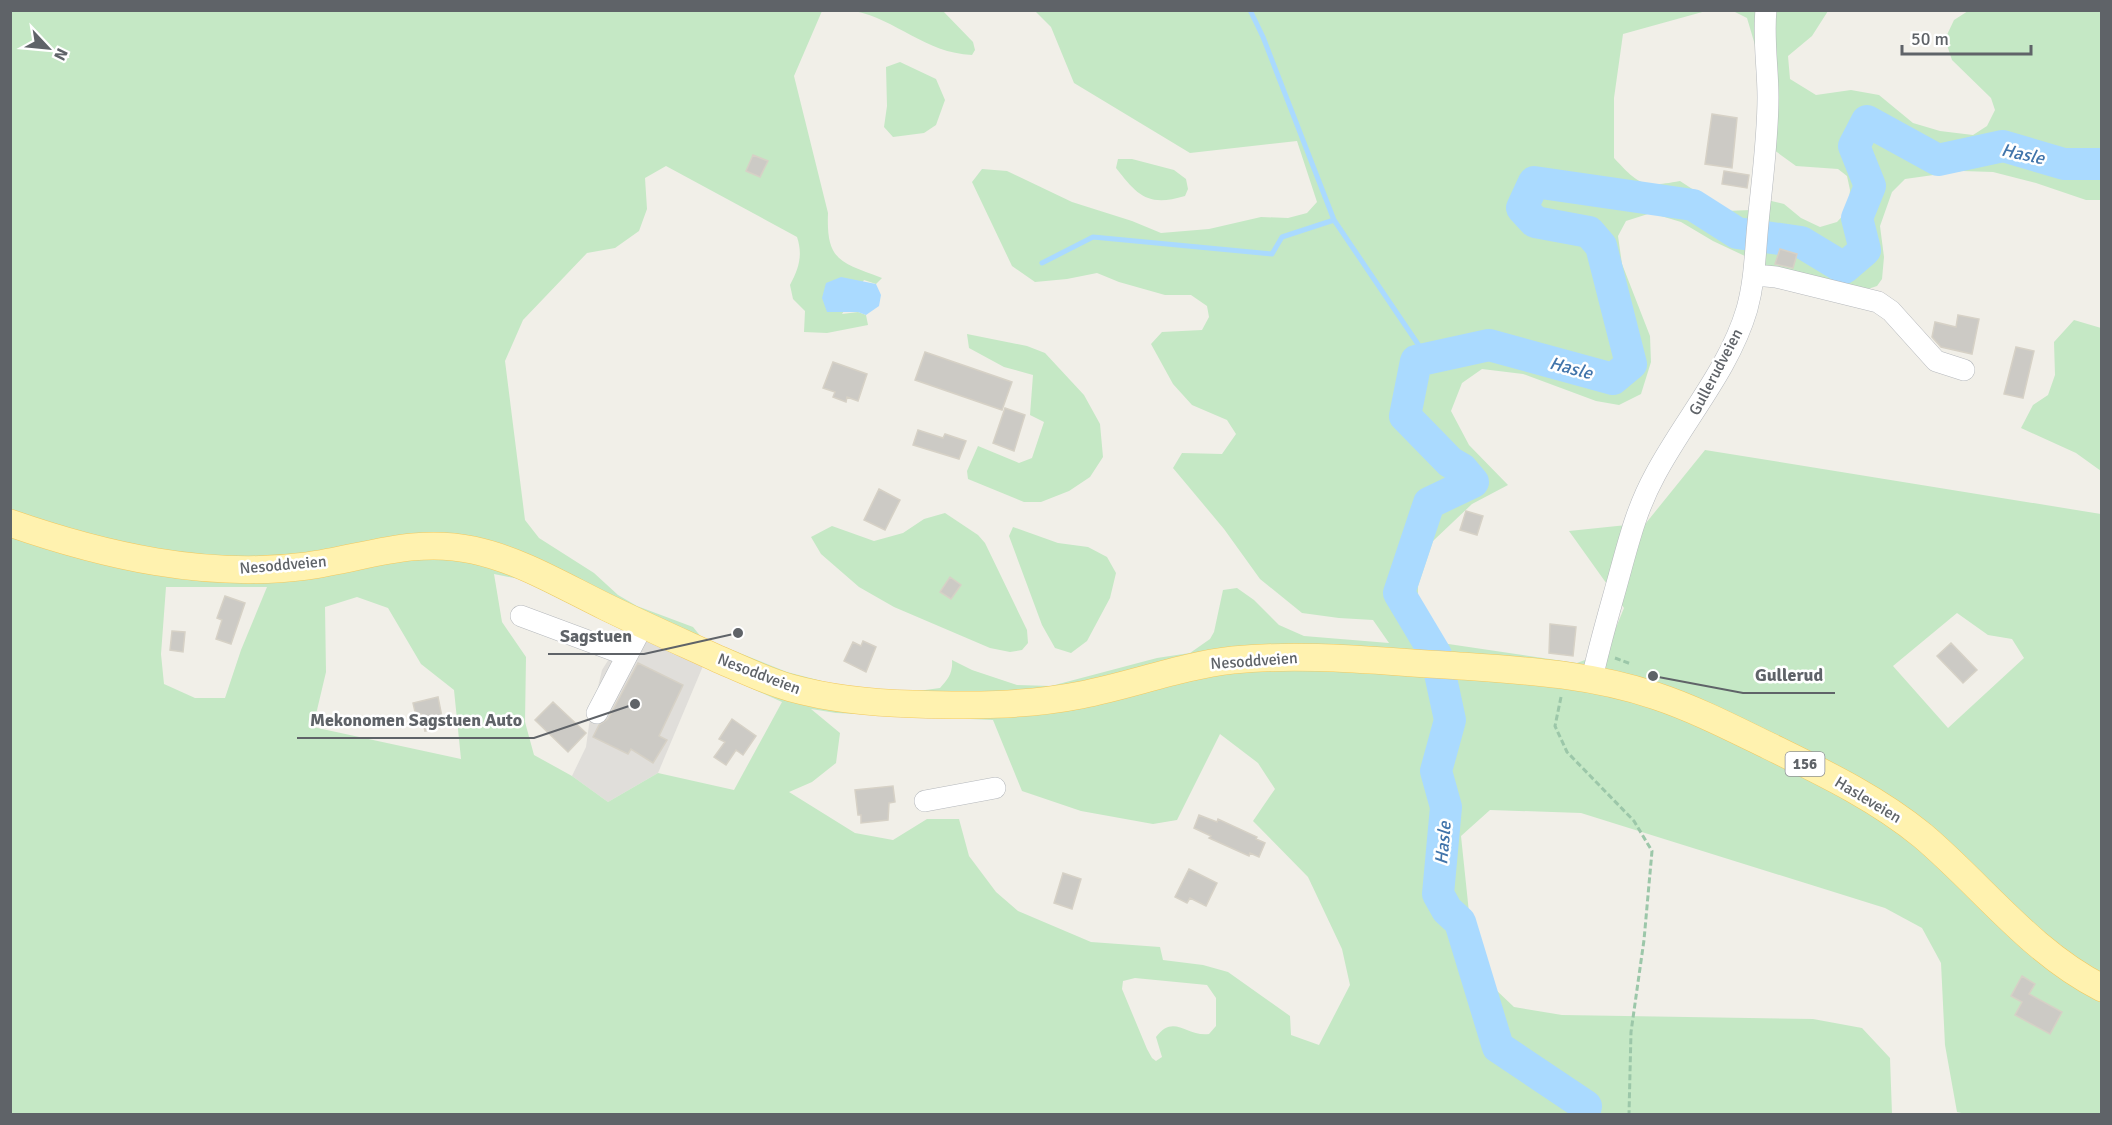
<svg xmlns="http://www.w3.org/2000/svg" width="2112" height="1125" viewBox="0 0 2112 1125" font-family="Signika,sans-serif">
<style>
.industrial{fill:#e0deda}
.green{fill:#c5e8c5;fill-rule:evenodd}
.water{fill:#aadaff}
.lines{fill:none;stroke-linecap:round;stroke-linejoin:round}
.stream{stroke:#aadaff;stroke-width:5}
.river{stroke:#aadaff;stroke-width:32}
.building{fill:#cccac5;stroke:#d6d1c6;stroke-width:1.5}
.minor-casing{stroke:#b5b8bc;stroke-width:22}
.major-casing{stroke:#f2c960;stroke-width:28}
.path{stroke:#9cc7a9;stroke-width:3;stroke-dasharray:6 3;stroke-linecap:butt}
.minor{stroke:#fff;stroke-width:21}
.major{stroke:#fff2af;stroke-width:27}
.labels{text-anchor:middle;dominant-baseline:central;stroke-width:5;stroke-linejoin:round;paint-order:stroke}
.shield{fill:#fff;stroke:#8f9295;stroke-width:1.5}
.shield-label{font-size:15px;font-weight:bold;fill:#5f6368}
.street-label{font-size:16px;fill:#5f6368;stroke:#fff}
.water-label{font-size:18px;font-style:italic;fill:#4174aa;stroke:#fff}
.leader{fill:none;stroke:#5f6368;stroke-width:2}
.callout-dot{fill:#5f6368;stroke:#fff;stroke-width:2}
.callout-label{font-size:18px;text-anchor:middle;font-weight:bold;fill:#5f6368;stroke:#fff;stroke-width:5;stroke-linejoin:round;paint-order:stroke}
</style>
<rect width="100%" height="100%" fill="#f1efe8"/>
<path class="industrial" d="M626,632L703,666L658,773L608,802L572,776L586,747L589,725L602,670Z"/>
<path class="green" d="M10,11H822L794,76L828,213C826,262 841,262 882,278L876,284L864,280L842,314L858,312L866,315L868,325L827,333L804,332L805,311L793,299L790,285C799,268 803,255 797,237L666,166L645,178L647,209L639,231L615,248L587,253L523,320L505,361L525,520L539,538L594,573L618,595L637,606L693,627L702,638L787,672L841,686L903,693L940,688C948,679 953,673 952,660L972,670L1017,685L1051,686L1157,658L1190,653L1210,639L1214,632L1223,590L1237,588L1254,600L1279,625L1304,636L1389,643L1373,620L1339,618L1302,613L1260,579L1224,529L1173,468L1182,453L1222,454L1236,434L1227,420L1192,405L1173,384L1151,344L1162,332L1202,330L1209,317L1207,306L1191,295H1165L1119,282L1097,273L1067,279L1035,282L1012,266L972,182L982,169L1007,171L1072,202L1132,221L1161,233L1209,229L1261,217L1288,218L1307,213L1317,202L1297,141L1190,153L1074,83L1051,27L1035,11H1706L1623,34L1614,98V158C1639,185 1643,188 1680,181L1726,211L1751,210L1767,200L1784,204L1801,218L1820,227L1837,222L1848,210L1850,190L1847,176L1838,169L1796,166L1774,150L1755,45L1747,18L1733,11H1828L1812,36L1788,56L1790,79L1816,95L1851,90L1879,95L1913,123L1940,131L1973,135L1987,126L1995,110L1991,98L1952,60L1945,39L1954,20L1968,11H2101V200H2086L2036,183L1993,172L1962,171L1905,179L1892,192L1880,226L1884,257L1882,279L1877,286L1862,291L1834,286L1764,265L1713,241L1681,222L1651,213L1626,221L1618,236L1622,264L1650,336L1651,362L1641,394L1619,405L1596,401L1523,374L1482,369L1462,383L1451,411L1469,445L1508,485L1472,504L1433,541L1418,586V606L1435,642L1577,663L1606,652L1624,608L1569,531L1646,523L1705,450L2101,514V1114H1966L1957,1112L1945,1045L1941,963L1922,928L1885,908L1581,813L1490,810L1461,836L1475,970L1514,1007L1562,1015L1813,1019L1862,1028L1890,1058L1892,1114H11ZM494,574L519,579L626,632L782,702L734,790L658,773L608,802L572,776L534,755L525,722L526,657L502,622ZM166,587H267L241,650L225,698H195L164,684L161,654ZM357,597L388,608L421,664L454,690L461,759L313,727L326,672L325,607ZM1957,613L1988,635L2012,639L2024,658L1948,728L1893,666ZM811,709L836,713L993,720L1022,791L1081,811L1153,824L1177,820L1220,734L1258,763L1275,789L1253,821L1308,877L1342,949L1350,985L1319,1045L1291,1035L1290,1016L1228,972L1203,965L1163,960L1160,947L1091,942L1018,911L996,892L969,856L959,819H927L893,840L855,833L789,792L812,782L836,763L840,733ZM1135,978L1207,985L1216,998V1026L1209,1034C1186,1037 1174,1013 1156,1037L1162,1057L1156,1061L1152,1058L1147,1049L1122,989L1123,981Z
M854,11H943L973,42L975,50L972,55C925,53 896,19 854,11Z
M900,62L936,79L945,100L936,125L924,133L893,137L884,127L887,106L886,67Z
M1118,159H1132L1174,170L1186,179L1188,189L1185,196C1148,207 1138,196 1116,168Z
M2074,320L2101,328V471L2076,453L2021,428L2033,405L2048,395L2055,375L2054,342Z
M967,334L1027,346L1045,353L1084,395L1100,424L1103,457L1090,477L1069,491L1041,502H1024L968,479L967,471L978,446L1019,463L1032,458L1044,422L1030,415L1033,375L1004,367L969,348Z
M945,513L978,535L985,543L1027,630L1028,643L1022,650L1010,652L990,648L894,607L859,587L821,554L811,537L832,526L874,541L903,533L924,519Z
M1013,527L1058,543L1088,547L1107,557L1116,573L1110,598L1087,641L1071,653L1055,648L1042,625L1009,536Z"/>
<path class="water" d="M841,277L876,284L881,295L879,306L866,315L858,312H827L822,298L826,283Z"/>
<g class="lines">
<path class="stream" d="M1250,10L1263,37L1334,220L1428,359
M1042,263L1093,237L1272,254L1282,237L1334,220"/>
<path class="river" d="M1584,1114L1586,1106L1498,1047L1460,922L1447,910L1438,894L1446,807L1436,771L1450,720L1436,655L1399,593L1429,503L1473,482L1462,469L1450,462L1405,416L1416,361L1489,345L1613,379L1631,364L1601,246L1589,232L1535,222L1522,208L1534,182L1693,205L1737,233L1801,242L1844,268L1865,250L1857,218L1870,186L1854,146L1867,121L1938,160L2003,146L2064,164H2102"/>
</g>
<path class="building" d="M1712,114L1737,118L1732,168L1705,164Z
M753,155L768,161L760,177L746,171Z
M1724,171L1749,175L1747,188L1722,184Z
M1780,249L1797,254L1793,268L1775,264Z
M1958,315L1979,319L1972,354L1941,347L1932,337L1935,322L1956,327Z
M2016,347L2034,351L2023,398L2004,394Z
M925,352L1012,382L1002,410L915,380Z
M833,362L867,374L858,401L847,397L846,402L833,397L835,392L823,388Z
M1005,408L1025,415L1014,451L993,443Z
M918,430L943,438L945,434L966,441L959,459L913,445Z
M879,489L900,500L885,530L864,520Z
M1466,511L1483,516L1477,535L1460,530Z
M950,577L961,585L951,599L940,592Z
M225,596L245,603L231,644L216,639L222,620L217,618Z
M1550,624L1576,627L1573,656L1549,653Z
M172,631L185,632L183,652L170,650Z
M863,641L876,647L866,672L844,661L853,642L861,646Z
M1951,643L1977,670L1963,683L1937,656Z
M638,663L683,685L659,736L667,740L653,763L631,749L628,754L593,737L599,725L608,719Z
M438,697L442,717L438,718L440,728L425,731L421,714L416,716L413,703Z
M553,702L586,733L568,752L535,720Z
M732,719L756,736L743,755L736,750L726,765L714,757L725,742L719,739Z
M893,786L895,802L889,803L888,820L861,823V815H858L855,790Z
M1199,815L1217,822L1218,819L1257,837L1256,839L1265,843L1259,857L1250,853L1249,856L1209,838L1211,836L1194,828Z
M1189,869L1217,883L1206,906L1190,898L1187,903L1175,897Z
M1063,873L1081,879L1072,909L1054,903Z
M2022,976L2035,984L2029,994L2062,1012L2050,1034L2015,1015L2022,1002L2011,996Z"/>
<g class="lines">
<defs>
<path id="minor" d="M1755,275L1776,277L1878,302L1891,311L1936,361L1964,370
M521,616L626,655
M1592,679C1600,642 1611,606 1621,569C1630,536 1638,506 1655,475C1684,420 1729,370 1747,309C1755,280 1755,253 1758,223C1762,181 1768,139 1768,97C1768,68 1763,39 1766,10
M597,713L643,625
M925,801L995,788"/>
<path id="major" d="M10,523C105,556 206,579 307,566C365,558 413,537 473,550C520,560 563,586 606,607C643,625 681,642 718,659C742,669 766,681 791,688C831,699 872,703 913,704C969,706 1025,706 1081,695C1132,685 1181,666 1233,660C1304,653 1376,661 1446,665C1517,670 1588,673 1656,696C1695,709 1732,728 1769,746C1822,772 1877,798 1923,836C1983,887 2031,952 2102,988"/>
</defs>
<use href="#minor" class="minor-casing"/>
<use href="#major" class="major-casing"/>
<path class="path" d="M1615,658L1631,664
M1561,697L1555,726L1567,752L1634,821L1652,851L1644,940L1631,1032L1629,1114"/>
<use href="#minor" class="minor"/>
<use href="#major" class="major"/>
</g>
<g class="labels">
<rect class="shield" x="1785.5" y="752" width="39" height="24" rx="4.5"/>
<g class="shield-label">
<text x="1805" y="764">156</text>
</g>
<g class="street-label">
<text transform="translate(1716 372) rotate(-62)">Gullerudveien</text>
<text transform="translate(283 565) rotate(-5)">Nesoddveien</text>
<text transform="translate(1254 661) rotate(-4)">Nesoddveien</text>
<text transform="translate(759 674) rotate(21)">Nesoddveien</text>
<text transform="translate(1868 800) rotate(31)">Hasleveien</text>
</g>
<g class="water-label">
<text transform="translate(2023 154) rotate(12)">Hasle</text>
<text transform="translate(1571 368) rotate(15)">Hasle</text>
<text transform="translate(1443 843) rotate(-85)">Hasle</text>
</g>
</g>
<path class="leader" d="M738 633L644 654H548M1653 676L1743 693H1835M635 704L534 738H297"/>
<g class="callout-dot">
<circle cx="738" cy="633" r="6"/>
<circle cx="1653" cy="676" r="6"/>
<circle cx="635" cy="704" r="6"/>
</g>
<g class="callout-label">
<text x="596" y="642">Sagstuen</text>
<text x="1789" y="681">Gullerud</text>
<text x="416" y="726">Mekonomen Sagstuen Auto</text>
</g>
<rect width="2112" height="1125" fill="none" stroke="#5f6368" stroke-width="24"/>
<g transform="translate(48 48) rotate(116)" stroke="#ffffff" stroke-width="4.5" paint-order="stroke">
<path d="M0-4.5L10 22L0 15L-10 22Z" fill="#5f6368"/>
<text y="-9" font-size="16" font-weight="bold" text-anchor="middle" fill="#5f6368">N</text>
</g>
<path d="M1902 45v9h129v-9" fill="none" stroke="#5f6368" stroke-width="3"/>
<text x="1911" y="45" font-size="18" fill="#5f6368" stroke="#ffffff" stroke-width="4.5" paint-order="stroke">50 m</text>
</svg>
